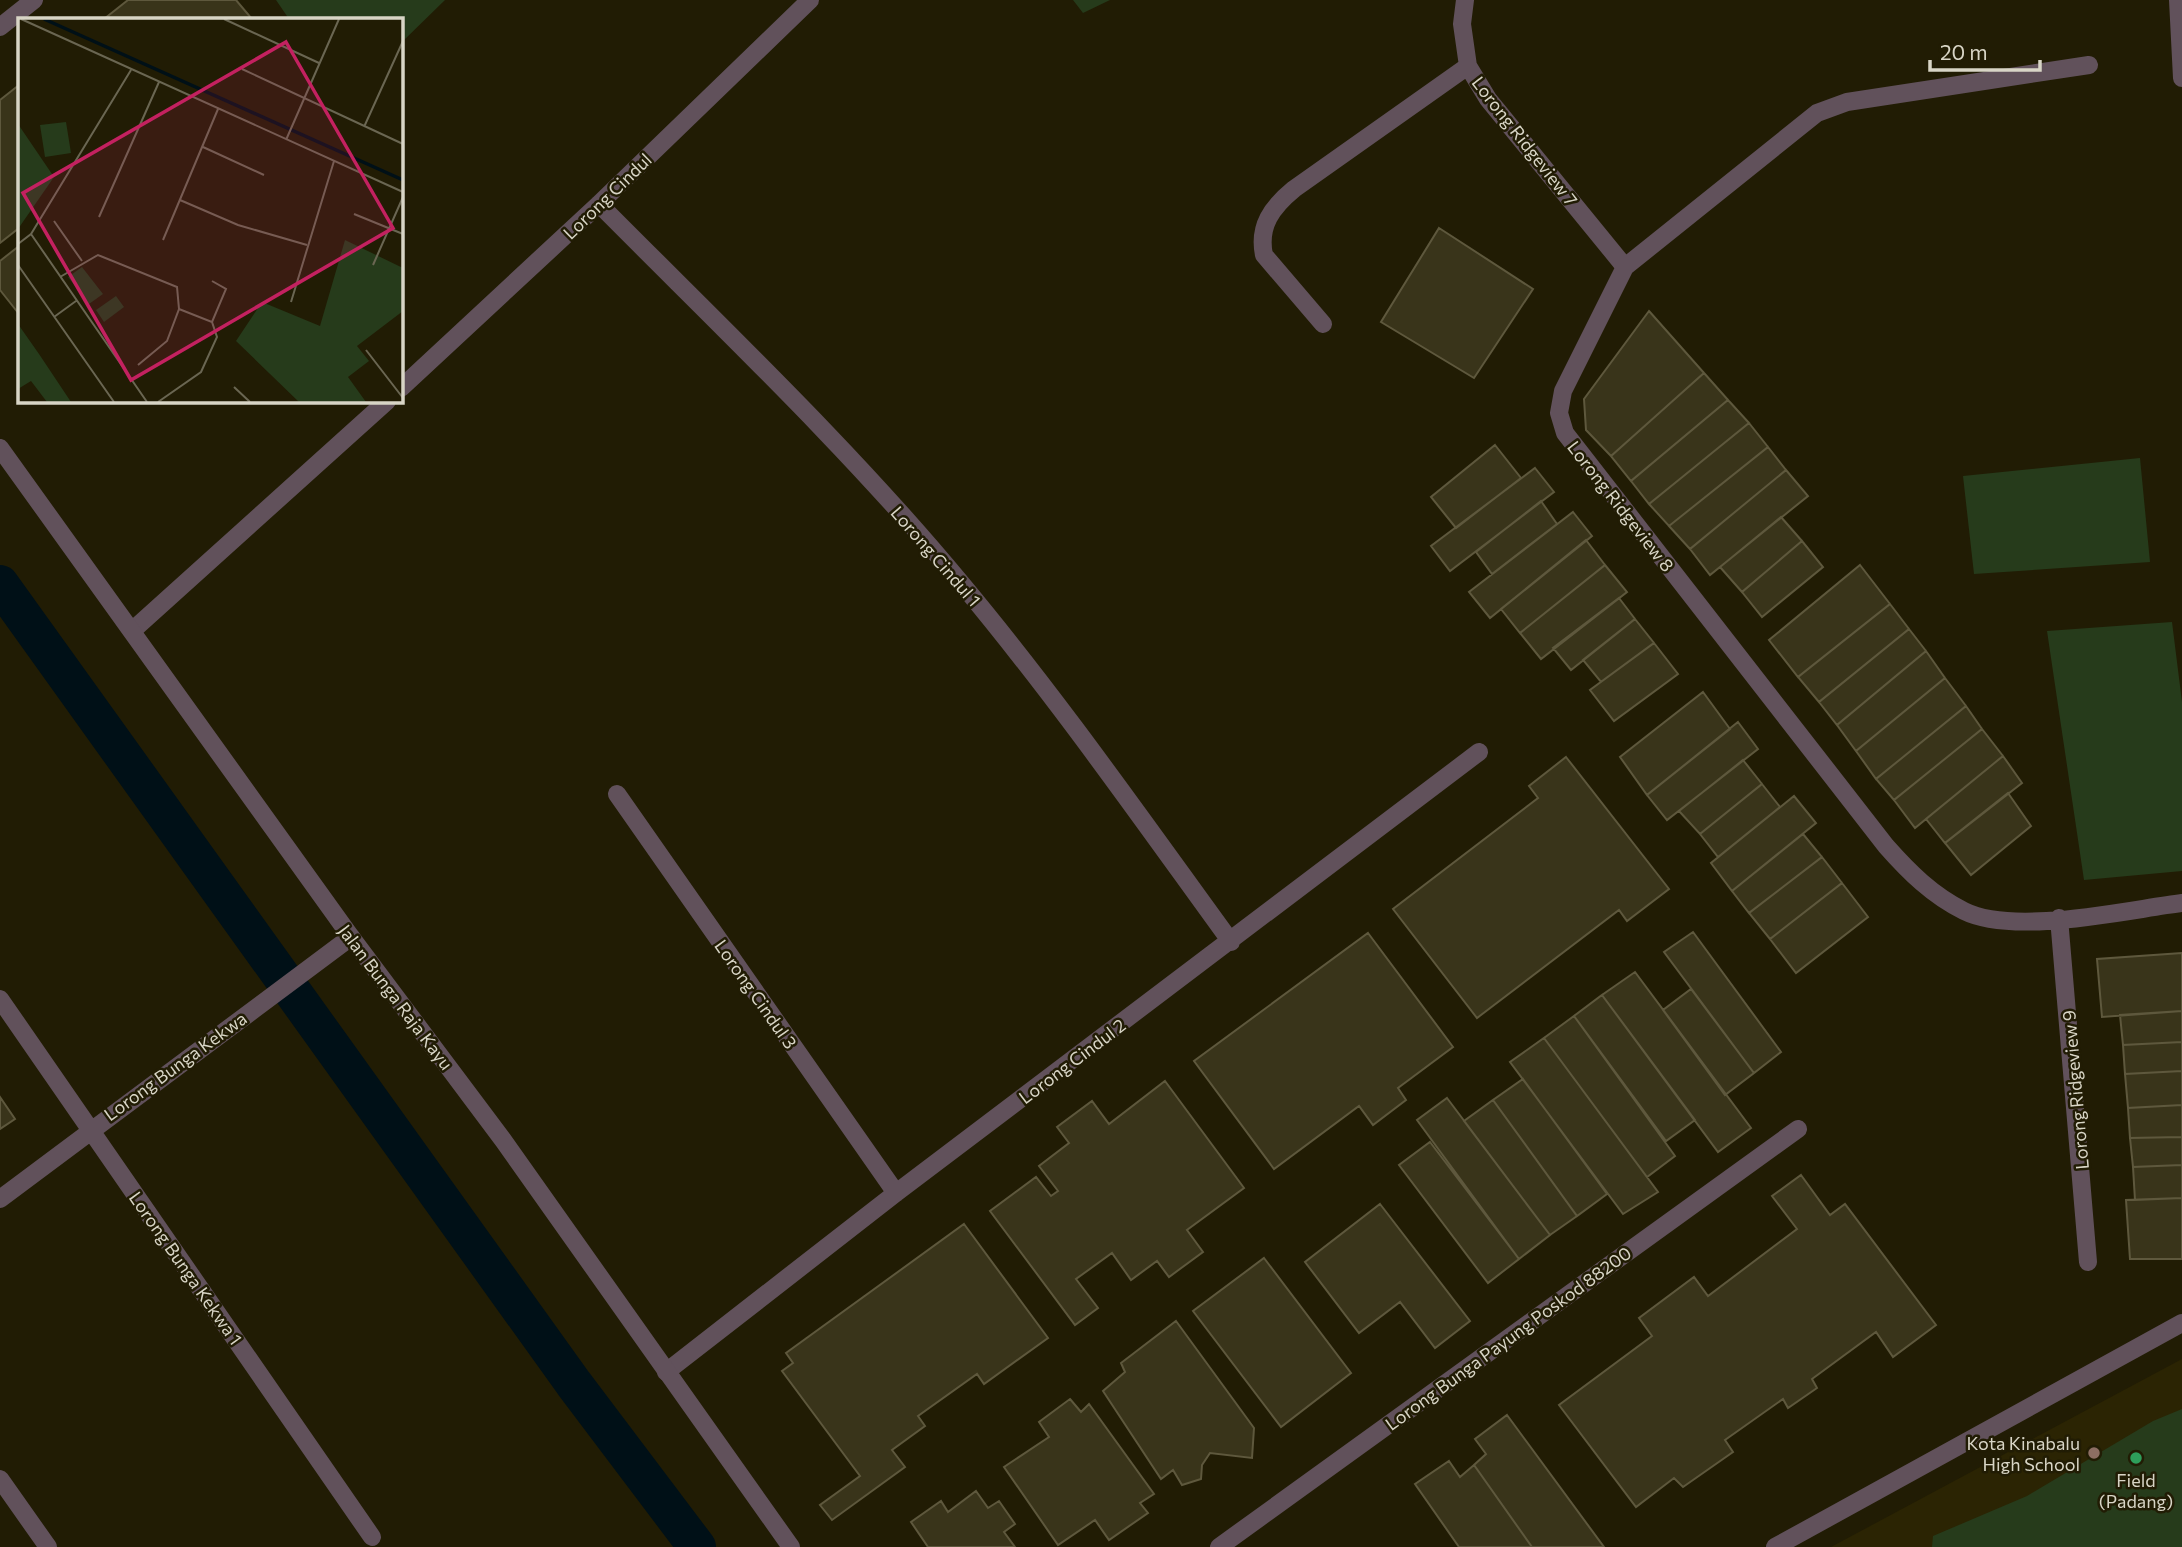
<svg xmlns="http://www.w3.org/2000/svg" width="2182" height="1547" viewBox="0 0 2182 1547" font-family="Commissioner,sans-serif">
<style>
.built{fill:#2b2403}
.green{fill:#263b1b}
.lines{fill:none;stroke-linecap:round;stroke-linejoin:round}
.canal{stroke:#001017;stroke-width:38}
.building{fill:#39341a;stroke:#5e583d;stroke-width:2}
.minor{stroke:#61515b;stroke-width:18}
.tertiary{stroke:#61515b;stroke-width:18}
.education-dot{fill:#8d6e63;stroke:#211c04;stroke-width:2.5}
.leisure-dot{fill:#2e9e5b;stroke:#211c04;stroke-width:2.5}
.labels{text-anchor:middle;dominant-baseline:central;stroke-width:5;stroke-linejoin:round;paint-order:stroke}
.street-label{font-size:18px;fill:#d8d5c6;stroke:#211c04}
.poi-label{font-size:18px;fill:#d8d5c6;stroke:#211c04;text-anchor:end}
.inset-river{fill:none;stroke:#001017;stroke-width:3.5}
.inset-road{fill:none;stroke:#6a6652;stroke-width:2}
.view{fill:#c32160;fill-opacity:0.15;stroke:#c32160;stroke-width:3.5}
.inset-edge{fill:none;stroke:#d8d5c6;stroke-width:3.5}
</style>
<rect width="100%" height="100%" fill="#211c04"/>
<path class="built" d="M2182,1359V1547H1831Z"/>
<path class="green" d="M276,0H445L401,43V19H289Z
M1073,0H1110L1083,13Z
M2140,458L2150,562L1974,574L1963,476Z
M2172,622L2182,702V871L2084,880L2047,631Z
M2182,1409V1547H1932L1933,1536L2027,1496L2153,1421Z"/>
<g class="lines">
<path class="canal" d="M0,584L574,1384L697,1547"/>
</g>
<path class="building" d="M128,0H236L252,19H104Z
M19,85V228L0,243V100Z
M1439,228L1533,289L1474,378L1381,322Z
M19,246V314L0,290V261Z
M1649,311L1704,373L1611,456L1586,430L1584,399Z
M1704,373L1728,400L1631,481L1611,456Z
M1728,400L1749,423L1649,504L1631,481Z
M1749,423L1768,447L1669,526L1649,504Z
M1495,445L1521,478L1456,528L1431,497Z
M1768,447L1786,470L1690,549L1669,526Z
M1535,468L1554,492L1450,571L1431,546Z
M1786,470L1808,496L1710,575L1690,549Z
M1541,501L1557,524L1492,574L1476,552Z
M1573,512L1592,536L1490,618L1469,592Z
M1781,517L1802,541L1742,592L1720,567Z
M1586,540L1605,565L1520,633L1501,609Z
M1802,541L1823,567L1762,617L1742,592Z
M1605,565L1627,592L1541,659L1520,633Z
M1860,565L1890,604L1798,677L1769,640Z
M1619,598L1635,619L1571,670L1553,648Z
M1890,604L1909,629L1819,702L1798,677Z
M1635,619L1654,643L1601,682L1583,660Z
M1909,629L1926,651L1837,725L1819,702Z
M1654,643L1678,674L1614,721L1590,690Z
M1926,651L1945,678L1856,751L1837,725Z
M1945,678L1966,706L1876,779L1856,751Z
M1703,692L1730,729L1647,795L1620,757Z
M1966,706L1982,729L1894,800L1876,779Z
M1738,722L1758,749L1667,820L1647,795Z
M1982,729L2003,756L1915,828L1894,800Z
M2003,756L2022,783L1945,843L1926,819Z
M1566,757L1669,889L1627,921L1619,910L1477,1018L1393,909L1538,798L1529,786Z
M1743,760L1762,784L1700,834L1679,811Z
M1762,784L1780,807L1718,857L1700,834Z
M2008,793L2031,826L1971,875L1945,843Z
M1794,796L1816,823L1732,891L1711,863Z
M1803,834L1822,857L1749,913L1732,891Z
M1822,857L1842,883L1770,939L1749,913Z
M1842,883L1868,917L1796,973L1770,939Z
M1693,932L1781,1052L1754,1073L1664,952Z
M1368,933L1453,1047L1398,1088L1406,1100L1373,1125L1359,1106L1274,1169L1194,1061Z
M2182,953V1011L2102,1017L2097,959Z
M1635,972L1751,1128L1718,1152L1602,995Z
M1691,989L1754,1073L1725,1095L1663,1010Z
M1602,995L1695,1120L1666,1141L1574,1016Z
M2182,1011V1042L2123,1045L2120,1015Z
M1574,1016L1675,1156L1647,1177L1544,1038Z
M1544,1038L1658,1192L1623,1214L1510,1062Z
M2182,1042V1071L2125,1074L2123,1045Z
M2182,1071V1105L2128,1108L2125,1074Z
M1523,1079L1607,1194L1577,1216L1493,1100Z
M1165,1081L1244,1188L1187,1230L1203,1252L1169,1277L1157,1261L1131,1280L1112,1253L1076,1279L1098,1308L1075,1325L990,1211L1036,1177L1051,1196L1058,1191L1039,1166L1069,1143L1057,1127L1092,1101L1109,1124Z
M0,1097L15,1119L0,1129Z
M1447,1098L1550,1235L1519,1259L1417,1120Z
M1493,1100L1577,1216L1550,1235L1464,1121Z
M2182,1105V1137L2130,1138L2128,1108Z
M2182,1137V1165L2133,1167L2130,1138Z
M1430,1142L1519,1259L1488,1283L1399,1165Z
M2182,1165V1198L2135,1200L2133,1167Z
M1801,1175L1830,1215L1845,1204L1936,1325L1893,1357L1876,1332L1812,1379L1817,1388L1788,1408L1783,1399L1725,1440L1733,1452L1683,1487L1674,1478L1636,1507L1559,1405L1652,1336L1639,1318L1694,1277L1708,1296L1797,1229L1772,1196Z
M2182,1198V1259H2130L2126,1200Z
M1380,1204L1470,1321L1435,1348L1400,1302L1359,1333L1305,1262Z
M964,1224L1048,1338L984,1384L977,1374L918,1416L925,1426L892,1450L905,1467L832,1520L820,1505L860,1476L782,1371L793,1363L786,1353Z
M1264,1258L1351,1373L1281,1427L1193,1311Z
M1176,1321L1254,1428L1252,1458L1210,1453L1202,1465L1201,1479L1182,1485L1173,1470L1161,1479L1103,1391L1125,1372L1121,1363Z
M1070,1399L1081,1412L1089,1404L1154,1494L1140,1503L1148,1513L1109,1540L1095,1520L1058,1545L1004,1467L1049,1437L1039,1422Z
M1507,1415L1604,1547H1532L1474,1465L1486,1454L1475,1439Z
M1449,1461L1460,1477L1474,1465L1532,1547H1459L1415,1484Z
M976,1491L988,1508L999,1501L1015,1524L1004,1532L1015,1547H928L911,1522L941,1501L948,1512Z"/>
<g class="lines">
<path class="minor" d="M1465,0L1462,24L1468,66L1488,99L1625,267
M2178,0L2182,78
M0,27L34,0
M2089,65L1847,102L1817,113L1625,267L1563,391L1559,413L1565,433L1886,846C1909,872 1932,895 1964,911C2014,936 2126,910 2182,903
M599,204C722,328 850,449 961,583C1057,698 1143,821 1231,942
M1323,324L1264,255C1258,226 1272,207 1294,189L1468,66
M401,388L599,204L810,0
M133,630L387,401
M617,794L896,1193
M2059,918L2088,1262
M0,999L372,1537
M0,1199L351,937
M666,1372L896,1193L1479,752
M0,1479L48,1547
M1219,1547L1798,1129
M1775,1547L2182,1323"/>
<path class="tertiary" d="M0,448L351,937L503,1140L791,1547"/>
</g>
<circle class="education-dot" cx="2094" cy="1453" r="7"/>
<circle class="leisure-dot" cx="2136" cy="1458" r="7"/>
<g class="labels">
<g class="street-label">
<text transform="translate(1525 141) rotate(52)">Lorong Ridgeview 7</text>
<text transform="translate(607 196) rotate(-44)">Lorong Cindul</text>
<text transform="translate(1621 506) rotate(52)">Lorong Ridgeview 8</text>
<text transform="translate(936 556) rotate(49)">Lorong Cindul 1</text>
<text transform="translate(756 994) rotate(55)">Lorong Cindul 3</text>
<text transform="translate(396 997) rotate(53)">Jalan Bunga Raja Kayu</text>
<text transform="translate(1072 1061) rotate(-37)">Lorong Cindul 2</text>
<text transform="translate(175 1066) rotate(-36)">Lorong Bunga Kekwa</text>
<text transform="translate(2075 1090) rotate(-95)">Lorong Ridgeview 9</text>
<text transform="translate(186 1268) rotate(55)">Lorong Bunga Kekwa 1</text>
<text transform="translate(1508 1338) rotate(-36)">Lorong Bunga Payung Poskod 88200</text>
</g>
<g class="poi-label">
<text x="2080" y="1443">Kota Kinabalu<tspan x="2080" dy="21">High School</tspan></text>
<text x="2136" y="1480" text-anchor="middle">Field<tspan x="2136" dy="21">(Padang)</tspan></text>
</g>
</g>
<g transform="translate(18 18)">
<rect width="385" height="385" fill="#211c04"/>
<path d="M48,104L53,135L27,139L22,107ZM0,106L36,159L0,211ZM327,222L385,250V293L339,328L351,343L330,359L348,384H281L218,323L244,284L302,308ZM64,249L85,276L71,286L50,259ZM98,278L106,289L86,304L78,292ZM0,306L21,336L53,384H29L13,363L0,371Z" fill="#263b1b"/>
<path class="inset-river" d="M26,1L385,162"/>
<path class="inset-road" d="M3,1L385,174M206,1L301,45M224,51L385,126M346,109L385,23M268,122L321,1M185,129L246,157M162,182L220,207L289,227M336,196L385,216M81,199L141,64M36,203L64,243M13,216L129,384M145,222L200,91M0,226L13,216L113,52M0,247L96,384M355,247L385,179M42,259L80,237L159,269L161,291L149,323L120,347M194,263L208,271L194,304M273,284L316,143M36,299L58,283M348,332L385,380M216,369L232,384M140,384L183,354L199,319L194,304L161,291"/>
<path class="view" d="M268,24L375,210L113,362L5,175Z"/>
<rect width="385" height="385" class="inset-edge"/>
</g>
<path d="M1930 60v10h110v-10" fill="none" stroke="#d8d5c6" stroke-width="3.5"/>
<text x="1940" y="60" font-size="21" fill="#d8d5c6" stroke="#211c04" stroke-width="5" paint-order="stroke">20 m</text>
</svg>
